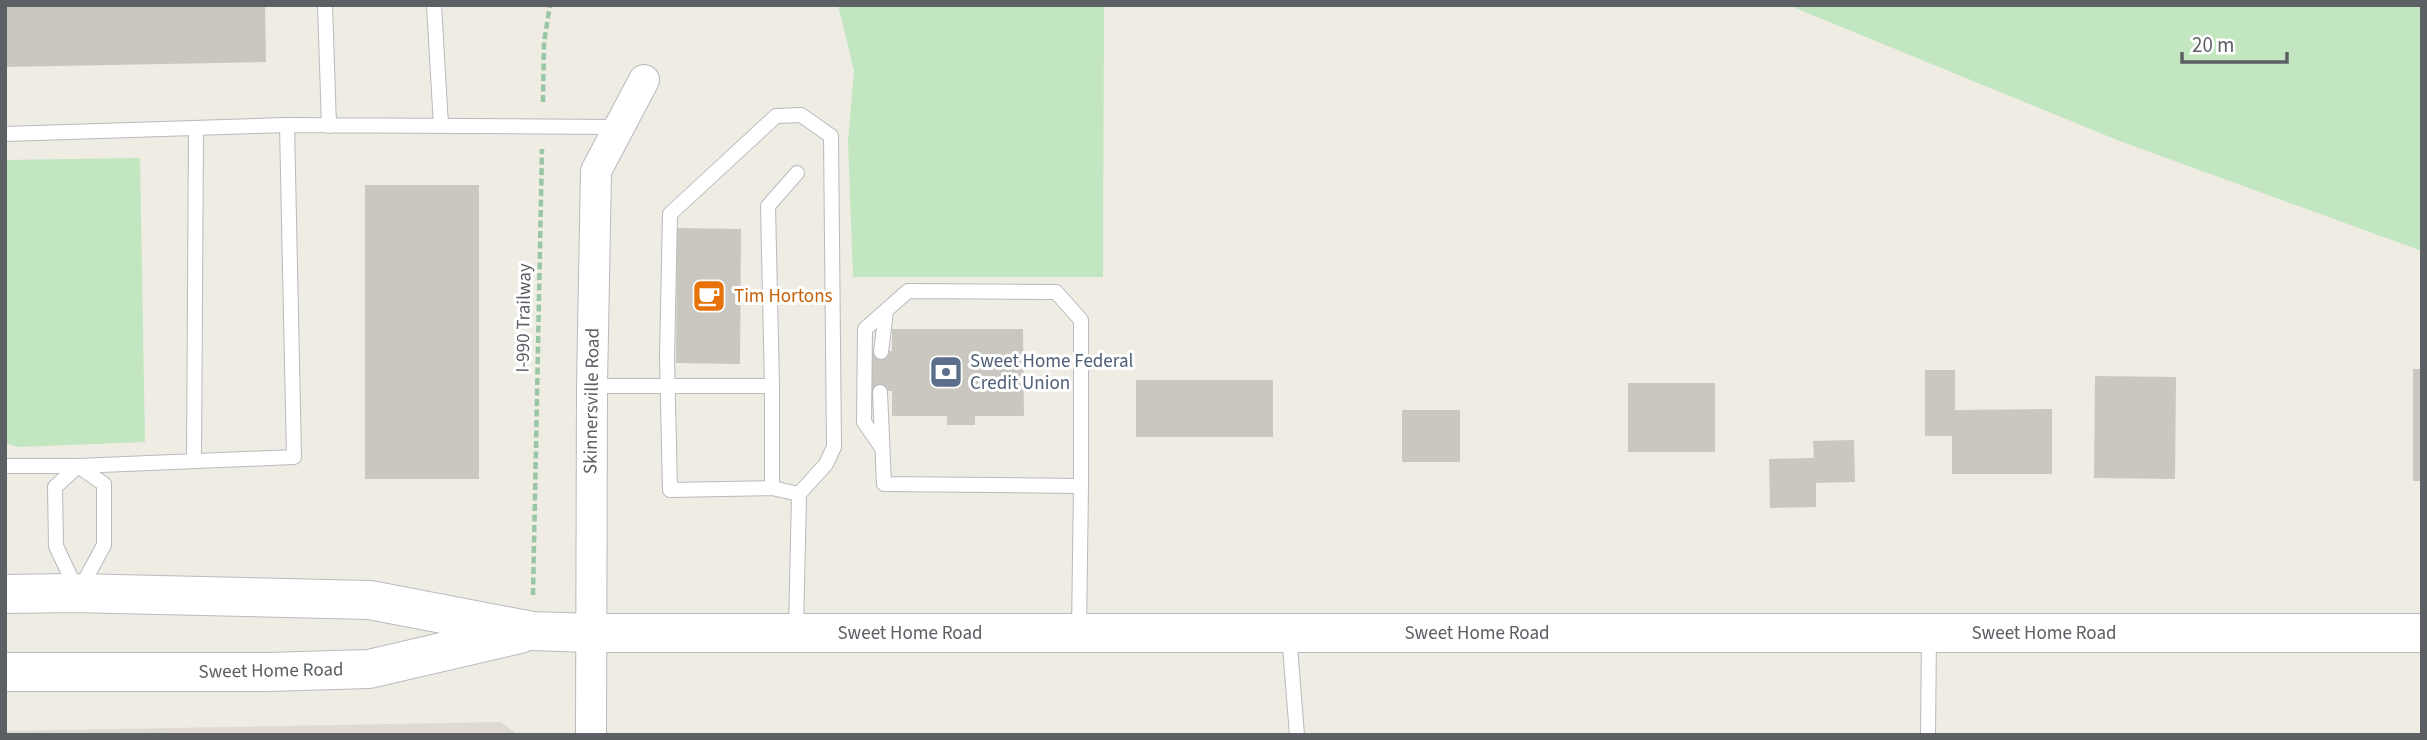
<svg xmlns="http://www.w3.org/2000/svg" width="2427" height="740" viewBox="0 0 2427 740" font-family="'Source Sans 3',sans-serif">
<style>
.education{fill:#dfdbd2}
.green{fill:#c1e6c0}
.building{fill:#cac7c1}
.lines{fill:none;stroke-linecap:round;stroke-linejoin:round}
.lane-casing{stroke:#b7babe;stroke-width:16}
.street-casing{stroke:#b7babe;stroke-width:32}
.secondary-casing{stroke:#b8bbc0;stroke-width:40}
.path{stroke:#99c7a6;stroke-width:4.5;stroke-dasharray:7 3.5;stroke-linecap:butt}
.lane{stroke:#fff;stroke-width:14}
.street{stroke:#fff;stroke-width:30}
.secondary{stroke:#fff;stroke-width:38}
.labels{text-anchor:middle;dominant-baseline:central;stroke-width:6;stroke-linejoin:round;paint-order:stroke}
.food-label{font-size:19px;fill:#c56008;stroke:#fff;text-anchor:start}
.street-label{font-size:19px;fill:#5c6065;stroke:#fff}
.service-label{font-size:19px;fill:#4e5e75;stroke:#fff;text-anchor:start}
</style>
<rect width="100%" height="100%" fill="#efece4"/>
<path class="education" d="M501,722L518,735H5V731Z"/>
<path class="green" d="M838,5H1104L1103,277H853L848,141L854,71Z
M1788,5H2422V251L2117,140Z
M140,158L145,442L19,447L5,443V160Z"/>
<path class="building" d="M5,5H265L266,62L5,67Z
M365,185H479V479H365Z
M677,228L741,229L740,364L676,363Z
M892,329H1023L1024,416H975V425H947V416H892V391H869V351H892Z
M2413,369H2422V481H2413Z
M1925,370H1955V410L2052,409V474H1952V436H1925Z
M2095,376L2176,377L2175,479L2094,478Z
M1136,380H1273V437H1136Z
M1628,383H1715V452H1628Z
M1402,410H1460V462H1402Z
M1854,440L1855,482L1816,483V507L1770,508L1769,459L1814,458L1813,441Z"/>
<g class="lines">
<defs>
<path id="lane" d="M325,5L329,126
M434,5L441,126
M287,125L619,127
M5,134L287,125L294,457L78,466H5
M881,352L886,311
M592,386H772V488
M772,386L768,206L797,173
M880,392L884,484L1081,486
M882,448L864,422L865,329L908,291L1056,292L1081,320V486L1079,630
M194,461L196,128
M78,466L104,484V545L78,593L56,546L55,487Z
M796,631L799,494L826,464L834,447L831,136L801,115L776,116L670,214L667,358L670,490L772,488L799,494
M1289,634L1297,735
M1928,735L1929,634"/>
<path id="street" d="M591,735L592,386L596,171L644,80"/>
<path id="secondary" d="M5,594L73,593L370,600L532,631L591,633H2422
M5,672H268L369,669L520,634"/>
</defs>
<use href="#lane" class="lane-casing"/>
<use href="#street" class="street-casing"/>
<use href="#secondary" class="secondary-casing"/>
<path class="path" d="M543,102L544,42L550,5
M533,595L542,149"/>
<use href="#lane" class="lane"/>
<use href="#street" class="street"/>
<use href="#secondary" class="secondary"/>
</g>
<defs>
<symbol id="cafe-square" viewBox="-11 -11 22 22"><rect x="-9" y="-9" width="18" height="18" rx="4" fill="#e8710a" stroke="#fff"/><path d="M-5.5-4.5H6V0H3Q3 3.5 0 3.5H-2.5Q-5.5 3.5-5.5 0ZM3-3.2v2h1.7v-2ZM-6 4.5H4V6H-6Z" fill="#fff"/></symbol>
<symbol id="bank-square" viewBox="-11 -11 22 22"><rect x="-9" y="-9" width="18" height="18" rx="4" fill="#5c6f8a" stroke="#fff"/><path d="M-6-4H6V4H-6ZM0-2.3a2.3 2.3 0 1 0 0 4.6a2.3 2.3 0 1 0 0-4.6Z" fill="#fff"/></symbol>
</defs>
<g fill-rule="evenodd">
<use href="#cafe-square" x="690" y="277" width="38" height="38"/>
<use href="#bank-square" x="927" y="353" width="38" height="38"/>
</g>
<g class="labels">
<g class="food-label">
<text x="734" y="296">Tim Hortons</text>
</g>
<g class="street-label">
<text transform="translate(524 318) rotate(-89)">I-990 Trailway</text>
<text transform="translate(592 401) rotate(-89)">Skinnersville Road</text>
<text x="910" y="633">Sweet Home Road</text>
<text x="1477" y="633">Sweet Home Road</text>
<text x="2044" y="633">Sweet Home Road</text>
<text transform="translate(271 671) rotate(-1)">Sweet Home Road</text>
</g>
<g class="service-label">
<text x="970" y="361">Sweet Home Federal<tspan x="970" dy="22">Credit Union</tspan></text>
</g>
</g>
<rect width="2427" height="740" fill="none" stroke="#5c6065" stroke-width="14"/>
<path d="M2182 52v10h105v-10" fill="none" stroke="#5c6065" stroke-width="3.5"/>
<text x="2192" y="52" font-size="21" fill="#5c6065" stroke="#ffffff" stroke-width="5" paint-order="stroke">20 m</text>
</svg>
